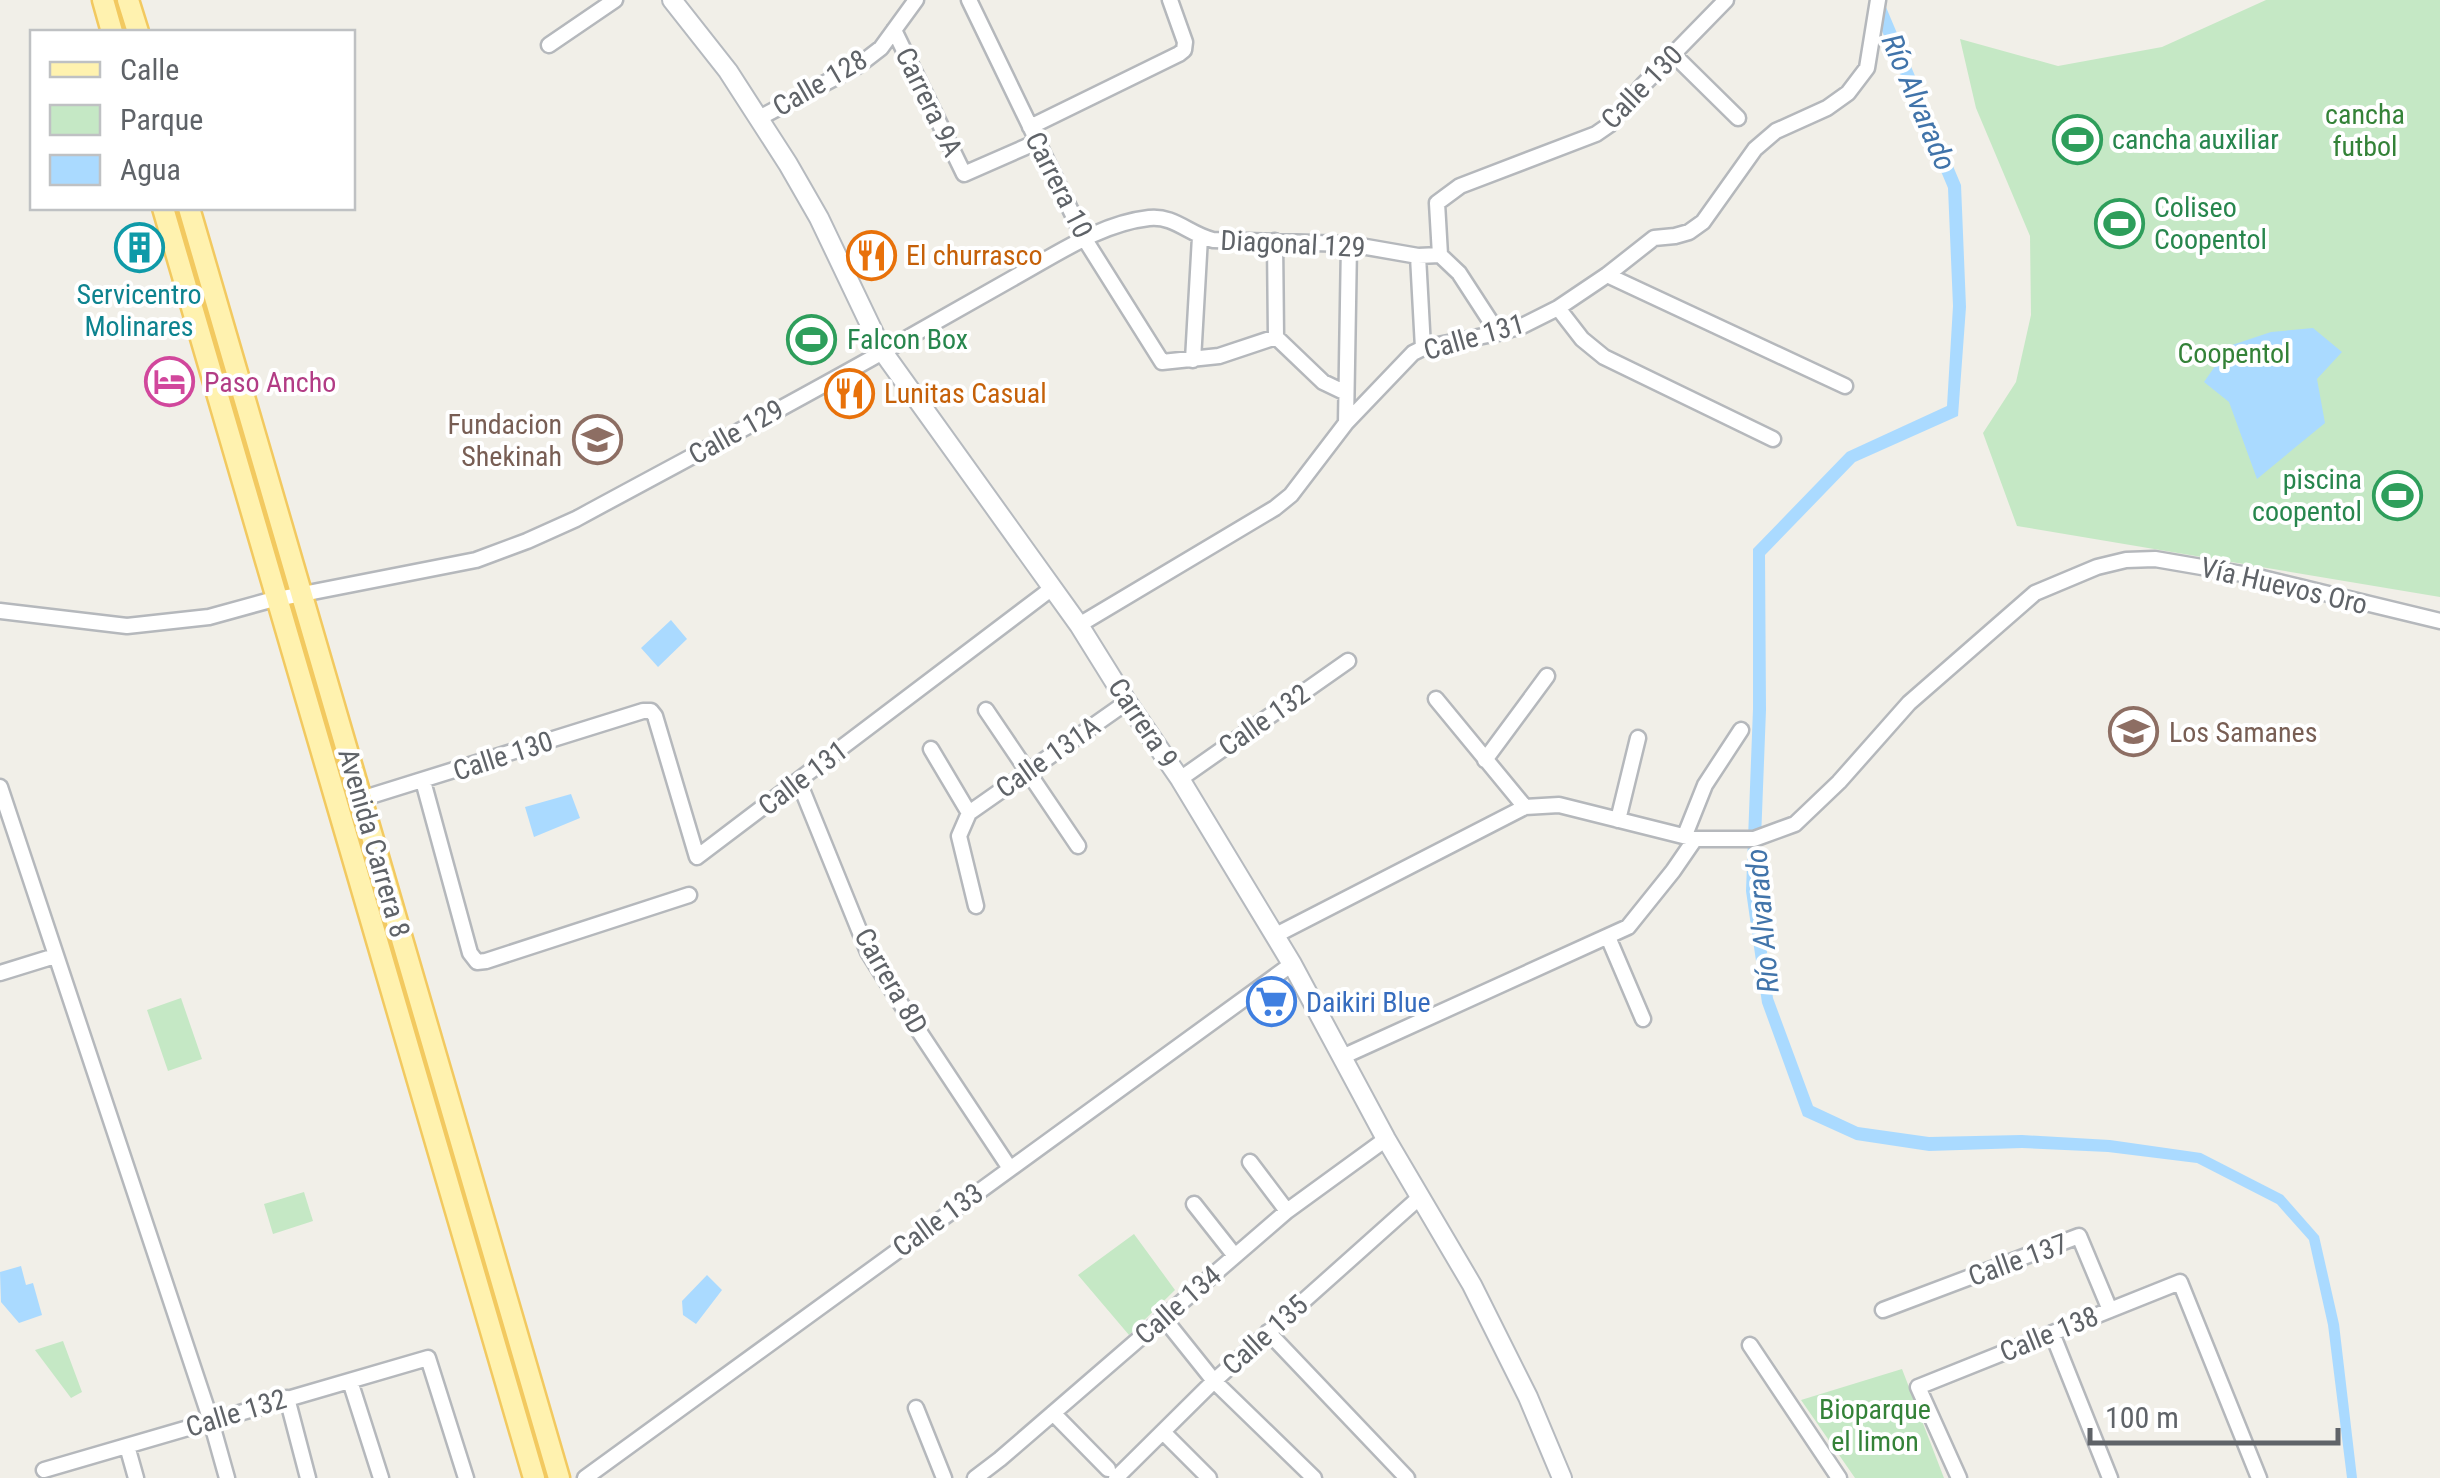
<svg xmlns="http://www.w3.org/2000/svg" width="2440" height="1478" viewBox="0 0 2440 1478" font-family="'Roboto Condensed',sans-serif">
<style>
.green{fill:#c5e8c5}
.water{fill:#aadaff}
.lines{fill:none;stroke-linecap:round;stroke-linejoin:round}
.street-casing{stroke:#b5b8bc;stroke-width:19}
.secondary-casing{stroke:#b6babf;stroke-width:22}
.primary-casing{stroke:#f2c960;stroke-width:25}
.street{stroke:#fff;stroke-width:14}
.secondary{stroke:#fff;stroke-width:18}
.primary{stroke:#fff2af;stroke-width:20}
.labels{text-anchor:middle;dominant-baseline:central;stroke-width:8;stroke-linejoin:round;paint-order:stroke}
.street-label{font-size:28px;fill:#5f6368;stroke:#fff}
.park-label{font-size:28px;fill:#348238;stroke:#fff}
.leisure-label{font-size:28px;fill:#27864d;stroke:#fff;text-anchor:start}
.food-label{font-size:28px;fill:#c56008;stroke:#fff;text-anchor:start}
.culture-label{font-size:28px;fill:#0d838f;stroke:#fff}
.hotel-label{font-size:28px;fill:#b23c85;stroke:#fff;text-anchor:start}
.education-label{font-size:28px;fill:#785e54;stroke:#fff;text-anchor:end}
.shop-label{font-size:28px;fill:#366cbe;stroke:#fff;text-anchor:start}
.water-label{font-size:30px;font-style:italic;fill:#4174aa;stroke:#fff}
</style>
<rect width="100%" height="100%" fill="#f1efe8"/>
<path class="green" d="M2266,0H2440V597L2017,526L1983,433L2016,382L2031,315L2030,236L1976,108L1960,39L2058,66L2162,47Z
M181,998L202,1059L168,1071L147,1010Z
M304,1192L313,1221L273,1234L264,1204Z
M1134,1234L1175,1290L1129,1335L1078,1275Z
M63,1341L82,1392L71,1398L35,1350Z
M1902,1369L1944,1478H1855L1801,1400Z"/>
<path class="water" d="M1869,0H1883L1961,185L1966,307L1958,416L1855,462L1765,555L1766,710L1759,891L1773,998L1813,1106L1858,1127L1929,1137L2022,1135L2110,1140L2201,1153L2283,1195L2319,1236L2339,1324L2357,1478H2347L2328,1325L2309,1240L2277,1204L2197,1163L2108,1152L2022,1148L1929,1151L1856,1140L1803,1116L1762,1003L1746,891L1753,709V549L1847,452L1947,406L1953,306L1948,188Z
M2313,328L2342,352L2317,379L2325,423L2257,479L2229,402L2204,382L2229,346L2271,332Z
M671,620L687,639L658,667L641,648Z
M571,794L580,818L534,837L525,807Z
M21,1266L26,1285L33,1283L42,1315L19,1323L1,1302L0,1272Z
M707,1275L722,1290L696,1324L683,1315L682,1301Z"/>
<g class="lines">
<defs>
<path id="street" d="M969,0L1084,238L1162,362L1219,356L1276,337
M894,30L964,174L1037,142
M549,45L615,0
M1673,54L1738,118
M759,118L859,65L881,48L916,0
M1030,127L1179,54L1184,50L1185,42L1170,0
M1275,241L1276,337L1323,382L1346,393
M1418,256L1423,348
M1607,275L1845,386
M1558,308L1582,339L1604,357L1773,439
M1498,333L1459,273L1440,255L1437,203L1460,186L1596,134L1609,125L1643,85L1726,0
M1193,360L1200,237
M1346,423L1349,244
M0,611L127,626L209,617L267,601L476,560L527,541L576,519C690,457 805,397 918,332C953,312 988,292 1024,272C1063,250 1104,223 1149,218C1174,215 1190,235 1213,240L1349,244L1418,256L1440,255
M1079,625L1275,508L1291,495L1346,423L1413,353L1423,348L1498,333L1522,326L1558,308L1607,275L1654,238L1675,236L1689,232L1703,222L1755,149L1776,131L1827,108L1848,93L1867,68L1878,0
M1436,699L1525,807
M986,710L1078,846
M931,749L969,813L959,836L976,906
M1485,760L1547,676
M1180,779L1348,661
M423,781L470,953L477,962L486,961L689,895
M799,782L868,952L897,998L1009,1167
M0,787L211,1421L227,1478
M361,799L643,711H651L655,716L697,857L1051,589
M969,813L1127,702
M1618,820L1638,738
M1685,835L1705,785L1741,730
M1274,936L1525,807L1559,805L1695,839H1754L1795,824L1839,782L1909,703L2035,593L2097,567L2126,560L2155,559L2254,576L2440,621
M1608,937L1643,1019
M0,973L55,956
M1342,1057L1628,927L1673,871L1695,839
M1250,1162L1287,1211
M1194,1204L1235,1256
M1883,1310L2079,1236L2110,1310
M1162,1316L1214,1381L1314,1478
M1268,1332L1407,1478
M2052,1333L2110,1478
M1750,1345L1839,1478
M350,1381L381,1478
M287,1398L308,1478
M916,1408L944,1478
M1053,1413L1108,1469
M1163,1432L1209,1478
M127,1446L136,1478
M44,1470L428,1358L466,1478
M585,1478L1292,964
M975,1478L1000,1459L1287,1211L1386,1139
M1116,1478L1214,1381L1420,1197
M1959,1478L1918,1387L2180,1282L2259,1478"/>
<path id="secondary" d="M672,0L728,71L788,164L819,218L883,352L1079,625L1127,702L1180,779L1292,964L1386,1139L1472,1285L1528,1397L1562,1478"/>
<path id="primary" d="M103,0L112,32
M128,0L138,32
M163,208L534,1478
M189,208L559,1478"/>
</defs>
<use href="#street" class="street-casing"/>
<use href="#secondary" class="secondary-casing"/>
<use href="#primary" class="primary-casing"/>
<use href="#street" class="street"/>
<use href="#secondary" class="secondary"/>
<use href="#primary" class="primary"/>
</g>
<defs>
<symbol id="stadium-ring" viewBox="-11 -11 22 22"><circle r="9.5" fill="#fff" stroke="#2e9e5b" stroke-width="1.5"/><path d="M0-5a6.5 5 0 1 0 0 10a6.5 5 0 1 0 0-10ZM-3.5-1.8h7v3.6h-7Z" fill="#2e9e5b"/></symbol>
<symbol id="building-ring" viewBox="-11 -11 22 22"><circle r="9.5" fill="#fff" stroke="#0f9aa8" stroke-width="1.5"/><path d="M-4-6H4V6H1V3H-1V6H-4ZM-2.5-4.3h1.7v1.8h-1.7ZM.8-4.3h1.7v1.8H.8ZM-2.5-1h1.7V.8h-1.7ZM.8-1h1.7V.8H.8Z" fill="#0f9aa8"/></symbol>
<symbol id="restaurant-ring" viewBox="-11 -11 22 22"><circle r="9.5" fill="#fff" stroke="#e8710a" stroke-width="1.5"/><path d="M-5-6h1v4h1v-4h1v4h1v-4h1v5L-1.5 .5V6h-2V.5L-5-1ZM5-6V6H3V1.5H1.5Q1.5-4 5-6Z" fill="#e8710a"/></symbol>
<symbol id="hotel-ring" viewBox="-11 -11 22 22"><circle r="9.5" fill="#fff" stroke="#d1479c" stroke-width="1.5"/><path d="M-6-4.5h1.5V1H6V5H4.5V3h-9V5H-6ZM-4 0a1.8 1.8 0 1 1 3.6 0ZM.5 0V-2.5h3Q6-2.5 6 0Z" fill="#d1479c"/></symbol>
<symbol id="school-ring" viewBox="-11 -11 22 22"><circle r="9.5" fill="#fff" stroke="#8d6e63" stroke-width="1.5"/><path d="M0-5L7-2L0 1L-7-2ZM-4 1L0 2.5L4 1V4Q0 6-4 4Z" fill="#8d6e63"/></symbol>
<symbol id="supermarket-ring" viewBox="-11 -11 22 22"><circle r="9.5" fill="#fff" stroke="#3f7fe0" stroke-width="1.5"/><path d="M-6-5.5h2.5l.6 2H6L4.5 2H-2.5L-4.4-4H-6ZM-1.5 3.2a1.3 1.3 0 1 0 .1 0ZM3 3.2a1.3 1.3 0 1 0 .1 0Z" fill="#3f7fe0"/></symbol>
</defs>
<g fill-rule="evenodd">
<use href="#stadium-ring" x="2050" y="112" width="55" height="55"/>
<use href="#stadium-ring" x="2092" y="196" width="55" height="55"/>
<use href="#building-ring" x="112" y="220" width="55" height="55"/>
<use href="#restaurant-ring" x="844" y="228" width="55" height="55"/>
<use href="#stadium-ring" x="784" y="312" width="55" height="55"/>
<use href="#hotel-ring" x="142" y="354" width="55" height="55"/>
<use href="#restaurant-ring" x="822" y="366" width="55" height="55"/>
<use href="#school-ring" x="570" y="412" width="55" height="55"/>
<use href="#stadium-ring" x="2370" y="468" width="55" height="55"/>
<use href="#school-ring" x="2106" y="704" width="55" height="55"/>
<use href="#supermarket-ring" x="1244" y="974" width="55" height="55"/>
</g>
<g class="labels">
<g class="street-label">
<text transform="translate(820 83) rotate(-30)">Calle 128</text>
<text transform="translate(1642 87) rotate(-46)">Calle 130</text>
<text transform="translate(929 102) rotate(64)">Carrera 9A</text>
<text transform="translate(1059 185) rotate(63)">Carrera 10</text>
<text transform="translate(1293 244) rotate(3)">Diagonal 129</text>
<text transform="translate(1474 337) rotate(-16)">Calle 131</text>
<text transform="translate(736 432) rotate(-29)">Calle 129</text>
<text transform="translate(2284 586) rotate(13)">Vía Huevos Oro</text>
<text transform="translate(1264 720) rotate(-35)">Calle 132</text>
<text transform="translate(1143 723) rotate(56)">Carrera 9</text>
<text transform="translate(503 756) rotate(-18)">Calle 130</text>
<text transform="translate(1048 757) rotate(-35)">Calle 131A</text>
<text transform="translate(803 778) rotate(-37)">Calle 131</text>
<text transform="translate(374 843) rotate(74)">Avenida Carrera 8</text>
<text transform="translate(891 981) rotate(60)">Carrera 8D</text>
<text transform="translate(938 1220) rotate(-36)">Calle 133</text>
<text transform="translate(2018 1260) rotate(-20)">Calle 137</text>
<text transform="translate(1178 1305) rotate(-41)">Calle 134</text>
<text transform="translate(2049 1334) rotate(-22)">Calle 138</text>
<text transform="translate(1265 1335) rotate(-42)">Calle 135</text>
<text transform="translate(236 1413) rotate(-17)">Calle 132</text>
</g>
<g class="park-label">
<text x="2365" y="114">cancha<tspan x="2365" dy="32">futbol</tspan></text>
<text x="2234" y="353">Coopentol</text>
<text x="1875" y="1409">Bioparque<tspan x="1875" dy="32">el limon</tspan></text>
</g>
<g class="leisure-label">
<text x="2112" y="139">cancha auxiliar</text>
<text x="2154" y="207">Coliseo<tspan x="2154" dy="32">Coopentol</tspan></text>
<text x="847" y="339">Falcon Box</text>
<text x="2362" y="479" text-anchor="end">piscina<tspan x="2362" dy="32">coopentol</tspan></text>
</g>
<g class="food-label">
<text x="906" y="255">El churrasco</text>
<text x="884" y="393">Lunitas Casual</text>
</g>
<g class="culture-label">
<text x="139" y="294">Servicentro<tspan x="139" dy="32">Molinares</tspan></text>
</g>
<g class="hotel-label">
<text x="204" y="382">Paso Ancho</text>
</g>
<g class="education-label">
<text x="562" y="424">Fundacion<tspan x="562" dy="32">Shekinah</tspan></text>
<text x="2169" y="732" text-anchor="start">Los Samanes</text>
</g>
<g class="shop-label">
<text x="1306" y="1002">Daikiri Blue</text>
</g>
<g class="water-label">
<text transform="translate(1919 102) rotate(67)">Río Alvarado</text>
<text transform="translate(1762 921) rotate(-95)">Río Alvarado</text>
</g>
</g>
<rect x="30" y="30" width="325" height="180" fill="#ffffff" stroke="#bfc1c3" stroke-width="2.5"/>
<rect x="50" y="62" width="50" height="15" fill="#fff2af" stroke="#bfc1c3" stroke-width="2.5"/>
<text x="120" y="80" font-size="30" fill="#5f6368">Calle</text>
<rect x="50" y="105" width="50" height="30" fill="#c5e8c5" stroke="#bfc1c3" stroke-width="2.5"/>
<text x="120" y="130" font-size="30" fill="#5f6368">Parque</text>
<rect x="50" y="155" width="50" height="30" fill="#aadaff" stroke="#bfc1c3" stroke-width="2.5"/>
<text x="120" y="180" font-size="30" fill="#5f6368">Agua</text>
<path d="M2090 1428v15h248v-15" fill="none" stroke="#5f6368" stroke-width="5"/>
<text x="2105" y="1428" font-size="30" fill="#5f6368" stroke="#ffffff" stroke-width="8" paint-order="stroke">100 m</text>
</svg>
